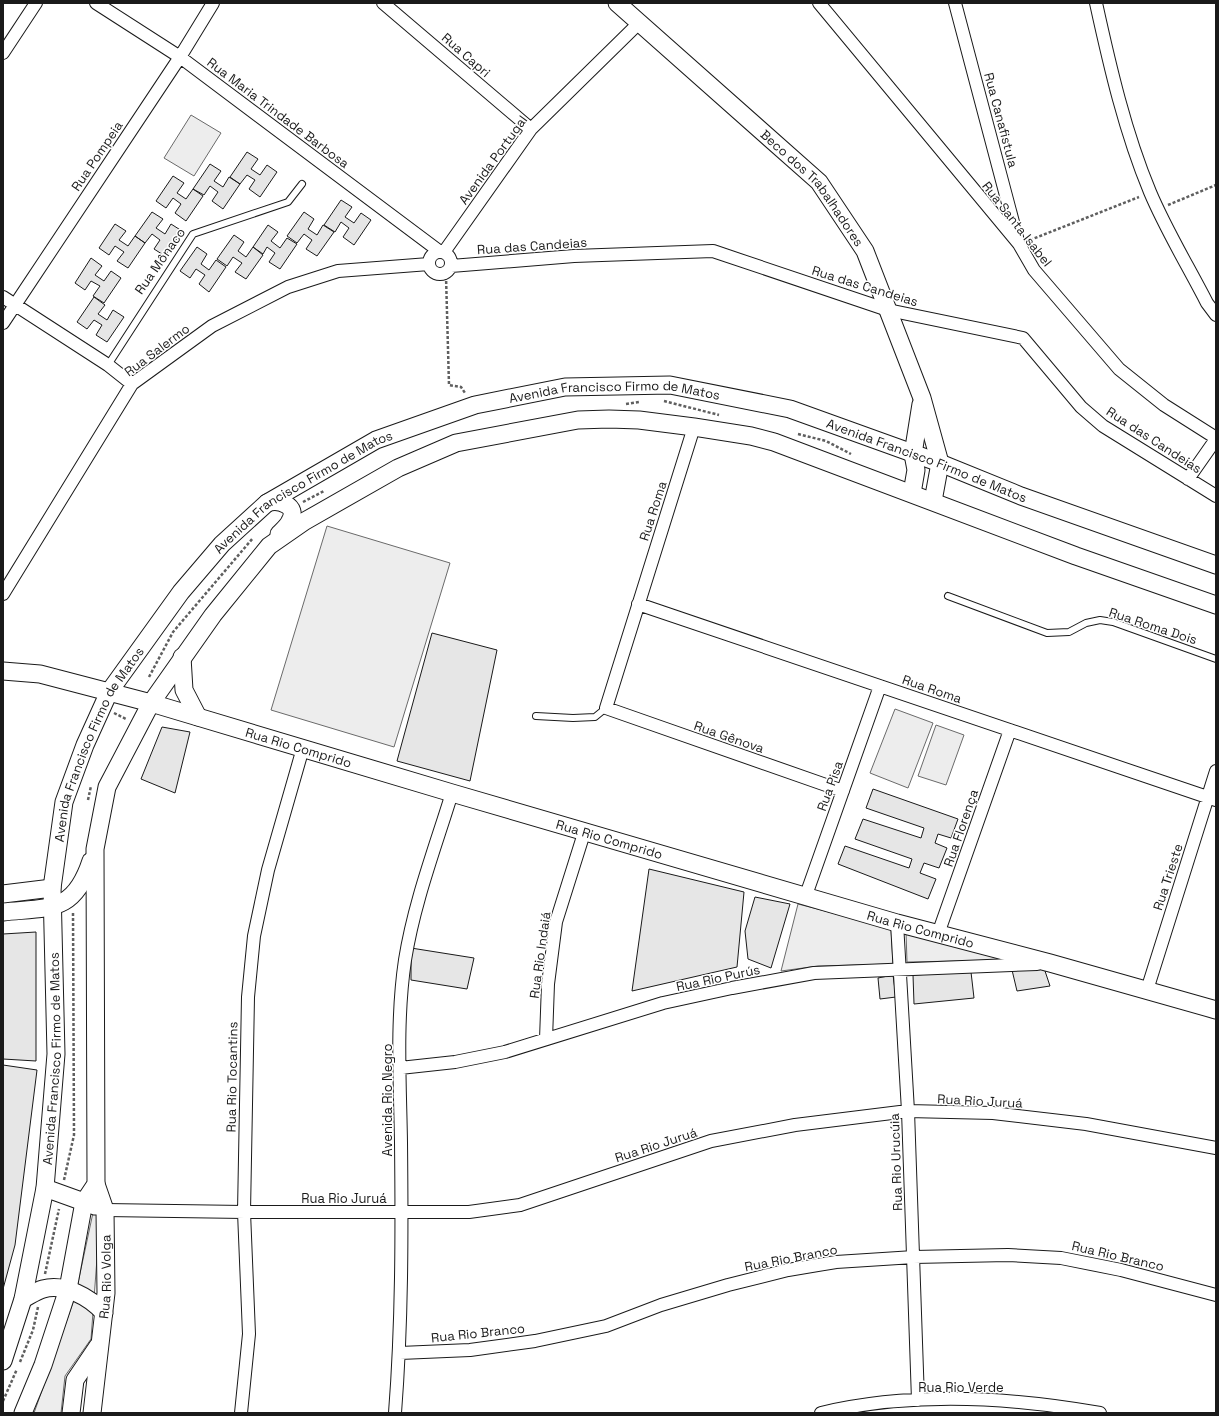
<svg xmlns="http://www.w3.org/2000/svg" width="1219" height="1416" viewBox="0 0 1219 1416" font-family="'Space Grotesk',sans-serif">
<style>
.built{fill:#ededed;stroke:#6a6a6a}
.building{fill:#e6e6e6;stroke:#1a1a1a}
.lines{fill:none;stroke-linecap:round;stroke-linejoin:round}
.lane-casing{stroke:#1a1a1a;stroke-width:8}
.street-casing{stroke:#1a1a1a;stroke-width:14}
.secondary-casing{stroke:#1a1a1a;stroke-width:19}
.path{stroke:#5f5f5f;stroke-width:2.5;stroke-dasharray:3 2;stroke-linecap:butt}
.lane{stroke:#fff;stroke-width:6}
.street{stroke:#fff;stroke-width:12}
.secondary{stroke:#fff;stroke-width:17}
.labels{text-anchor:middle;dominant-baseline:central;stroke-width:3;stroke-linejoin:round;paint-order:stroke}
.street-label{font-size:13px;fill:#1a1a1a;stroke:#fff}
</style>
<rect width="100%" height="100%" fill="#fff"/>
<path class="built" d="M191,115L221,133L194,176L164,158Z
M327,526L450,563L394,747L271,710Z
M895,709L933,723L908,788L870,773Z
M936,725L964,735L946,785L918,776Z
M798,904L891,928L893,964L818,966L781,971Z
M906,932L1009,960L907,962Z
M94,1208L100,1218L91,1339L65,1376L61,1413H34L75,1297Z"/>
<path class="building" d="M247,152L258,159L251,169L260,175L267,165L277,172L260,197L249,189L255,180L247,175L240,184L230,177Z
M210,164L221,171L214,181L223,187L229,177L240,184L223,209L212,201L218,192L210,186L204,195L193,189Z
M173,176L184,183L177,193L186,199L193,189L203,196L186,221L175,213L181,204L173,198L166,208L156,201Z
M341,200L352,207L345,217L354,223L361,213L371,220L354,245L343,237L349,228L341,222L335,232L324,225Z
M152,212L163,219L156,228L165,234L171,224L182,231L165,256L154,249L160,240L152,234L145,243L135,236Z
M304,212L314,219L308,229L317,235L323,225L334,232L317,256L306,249L312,240L304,234L297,243L287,236Z
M115,224L126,231L119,240L128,246L135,236L145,243L128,268L117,261L124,252L115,246L109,255L99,248Z
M268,225L278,232L271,241L280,248L287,238L297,244L280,269L269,262L275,253L267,247L263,254L253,247Z
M234,235L244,242L238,251L246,257L253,247L263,255L246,279L235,272L242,263L233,257L227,266L217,259Z
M197,247L207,254L201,264L209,270L216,260L226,267L209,292L199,284L205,275L196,269L190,278L180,271Z
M91,258L102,266L95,275L104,281L111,271L121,278L104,303L93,296L100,286L91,281L85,290L75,283Z
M94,297L105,305L98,314L107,320L113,310L124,317L107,342L96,335L102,325L94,320L87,329L77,322Z
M432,633L497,650L470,781L397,761Z
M162,727L190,732L175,793L141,779Z
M873,789L958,819L951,838L938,834L935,843L947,848L939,868L924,863L920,873L936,879L928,899L838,864L845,846L909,868L912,859L855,839L863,819L921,838L924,828L866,808Z
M649,869L744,892L737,967L632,991Z
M755,897L790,904L771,968L748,959L745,931Z
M36,932V1061L3,1059V934Z
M411,948L474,958L467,989L411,980Z
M1044,968L1050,986L1017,991L1012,970Z
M971,972L974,998L914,1004L913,975Z
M893,975L896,997L880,999L878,978Z
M3,1065L37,1070L15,1245L3,1289Z"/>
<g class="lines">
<defs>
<path id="lane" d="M108,365L193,234L288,202L302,184
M948,596L1047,633L1069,632L1086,623L1100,620L1113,622L1216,659
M536,716L573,718L595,717L606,708"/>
<path id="street" d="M96,3L180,57L439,251
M383,3L531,129
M819,3L1019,244L1034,270L1119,369L1164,405L1216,438
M955,3L1018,241
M1096,3C1110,67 1125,132 1150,192C1166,230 1188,266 1207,303L1216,315
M3,53L36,3
M429 263a11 11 0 1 1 22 0a11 11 0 1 1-22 0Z
M444,252L531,129L639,23
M451,266L574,256L713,251L888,310L1023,338L1081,407L1103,426L1216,496
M3,297L108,365L132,384
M3,323L180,57L213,3
M694,427L606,708L843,791
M1188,479L1216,439
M3,594L132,384L212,326L288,287L338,271L429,264
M638,604L1216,800
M806,895L880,686
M897,923L908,1111L918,1400
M938,934L1010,730
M1147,990L1216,771
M546,1039L548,984L556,922L585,830
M400,1068L455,1062L505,1052L663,1003L732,988L814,973L1037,964
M105,1210L244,1212H469L520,1205L711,1141L795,1125L908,1111L993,1113L1086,1124L1216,1148
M400,1353L470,1350L535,1341L606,1326L661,1305L728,1285L788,1270L836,1262L914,1257L1008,1255L1061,1258L1121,1270L1216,1295
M241,1413L249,1334L244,1212L248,997L254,936L268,870L303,748
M395,1413C402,1323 402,1233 401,1142C400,1082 396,1020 405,960C414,903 435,848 452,793
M821,1413C910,1392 1010,1397 1100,1413"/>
<g id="secondary">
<path id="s1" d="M617,3L819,182L865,251L922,398L940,463L933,501"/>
<path d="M912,493L916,470L913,454L921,404"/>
<path d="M267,503C278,499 299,505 290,521C288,526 283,530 279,534"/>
<path d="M182,657L184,690L198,717"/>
<path id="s2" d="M3,671L40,674L151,703L452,793L897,923L1050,963L1216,1010"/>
<path d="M3,894L52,888"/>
<path d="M3,912C50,907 74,913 91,861"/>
<path d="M45,1188L95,1206"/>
<path d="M23,1299C29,1296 36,1291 43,1289C64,1283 90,1297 104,1313"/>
<path id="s3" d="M3,1361L23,1299L45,1188L56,1054L52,888L64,802L85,745L109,692L181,592L222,544L267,503L376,440L475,405L565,387L670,385L790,409L940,463L1021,496L1216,565"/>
<path d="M23,1413L43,1365L68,1289L84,1202L96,1184L95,849L107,787L151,703L213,615L269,546L305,521L398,468L456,443L578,420L609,419L639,420L694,427L751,436L774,442L1076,556L1216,605"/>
<path d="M71,1413L75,1380L98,1346"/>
<path id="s4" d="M92,1413L106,1293L105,1210L96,1184"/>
</g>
</defs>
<use href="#lane" class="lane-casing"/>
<use href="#street" class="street-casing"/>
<use href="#secondary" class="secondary-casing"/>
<path class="path" d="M1168,205L1216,185
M1030,240L1139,197
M446,276L449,385L461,387L465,393
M664,401L719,415
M626,404L639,402
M798,434L826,441L851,454
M303,502L324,491
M149,677L173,632L253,538
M114,713L126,719
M88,800L91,786
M64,1180L74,1135L73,912
M45,1274L59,1209
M20,1362L33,1330L38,1307
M3,1401L17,1369"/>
<use href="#lane" class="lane"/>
<use href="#street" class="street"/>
<use href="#secondary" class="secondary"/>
</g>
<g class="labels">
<g class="street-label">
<text transform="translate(466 55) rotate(41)">Rua Capri</text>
<text transform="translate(278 113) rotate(37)">Rua Maria Trindade Barbosa</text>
<text transform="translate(1001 120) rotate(75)">Rua Canafistula</text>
<text transform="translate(97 156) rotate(-56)">Rua Pompeia</text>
<text transform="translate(493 160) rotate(-54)">Avenida Portugal</text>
<text stroke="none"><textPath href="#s1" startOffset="270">Beco dos Trabalhadores</textPath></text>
<text transform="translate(1017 224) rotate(52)">Rua Santa Isabel</text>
<text transform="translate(532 246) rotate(-4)">Rua das Candeias</text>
<text transform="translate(160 261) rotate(-55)">Rua Mônaco</text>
<text transform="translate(865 286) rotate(17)">Rua das Candeias</text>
<text transform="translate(157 350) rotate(-37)">Rua Salermo</text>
<text stroke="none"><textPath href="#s3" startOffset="1304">Avenida Francisco Firmo de Matos</textPath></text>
<text transform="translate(1154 440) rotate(33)">Rua das Candeias</text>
<text stroke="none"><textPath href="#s3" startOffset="1628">Avenida Francisco Firmo de Matos</textPath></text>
<text stroke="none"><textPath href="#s3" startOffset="968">Avenida Francisco Firmo de Matos</textPath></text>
<text transform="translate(653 511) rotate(-72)">Rua Roma</text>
<text transform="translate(1153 626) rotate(18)">Rua Roma Dois</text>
<text transform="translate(932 689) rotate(19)">Rua Roma</text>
<text transform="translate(729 737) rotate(19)">Rua Gênova</text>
<text stroke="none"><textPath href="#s3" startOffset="632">Avenida Francisco Firmo de Matos</textPath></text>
<text stroke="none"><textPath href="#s2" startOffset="306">Rua Rio Comprido</textPath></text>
<text transform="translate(830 786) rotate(-70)">Rua Pisa</text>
<text transform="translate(961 828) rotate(-71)">Rua Florença</text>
<text stroke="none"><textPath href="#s2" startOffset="630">Rua Rio Comprido</textPath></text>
<text transform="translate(1168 877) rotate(-72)">Rua Trieste</text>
<text stroke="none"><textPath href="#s2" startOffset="954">Rua Rio Comprido</textPath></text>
<text transform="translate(540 955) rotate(-82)">Rua Rio Indaiá</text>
<text transform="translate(718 978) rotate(-12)">Rua Rio Purús</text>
<text stroke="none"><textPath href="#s3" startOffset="308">Avenida Francisco Firmo de Matos</textPath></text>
<text transform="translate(232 1077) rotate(-89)">Rua Rio Tocantins</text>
<text transform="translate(387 1100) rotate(-90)">Avenida Rio Negro</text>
<text transform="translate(980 1101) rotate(3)">Rua Rio Juruá</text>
<text transform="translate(656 1145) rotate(-18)">Rua Rio Juruá</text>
<text transform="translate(896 1162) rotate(-92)">Rua Rio Urucúia</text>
<text x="344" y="1198">Rua Rio Juruá</text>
<text transform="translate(1118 1256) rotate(13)">Rua Rio Branco</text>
<text transform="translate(791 1258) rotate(-11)">Rua Rio Branco</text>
<text stroke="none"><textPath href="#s4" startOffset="137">Rua Rio Volga</textPath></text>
<text transform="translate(478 1333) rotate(-6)">Rua Rio Branco</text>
<text x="961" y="1387">Rua Rio Verde</text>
</g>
</g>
<rect width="1219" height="1416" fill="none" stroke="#1a1a1a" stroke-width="8"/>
</svg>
